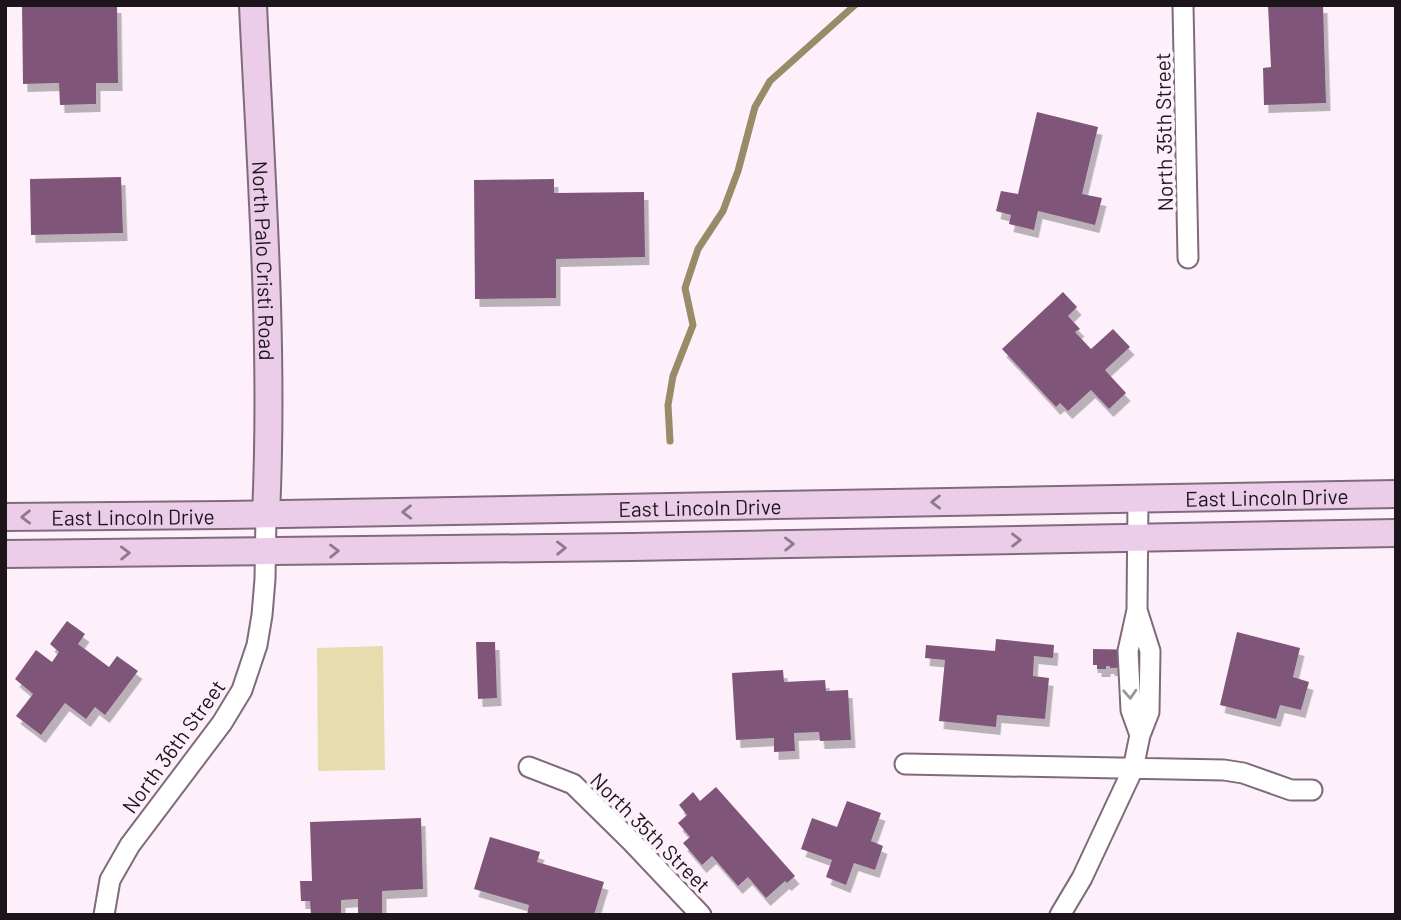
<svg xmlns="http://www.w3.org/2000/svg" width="1401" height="920" viewBox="0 0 1401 920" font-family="Barlow,sans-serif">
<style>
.green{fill:#e8dcae}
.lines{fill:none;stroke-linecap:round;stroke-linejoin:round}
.stream{stroke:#988b67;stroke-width:7}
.building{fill:#7f5679;filter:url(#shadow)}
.street-casing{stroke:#7f6b7c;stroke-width:23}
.secondary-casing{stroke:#7f6b7c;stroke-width:30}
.street{stroke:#fff;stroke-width:19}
.secondary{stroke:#eccde9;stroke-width:26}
.oneway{stroke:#8f7a8d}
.oneway2{stroke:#999699}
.labels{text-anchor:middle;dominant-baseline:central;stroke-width:7;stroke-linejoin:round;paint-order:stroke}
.street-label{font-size:21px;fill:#1d151c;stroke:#fef0fb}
</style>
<defs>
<filter id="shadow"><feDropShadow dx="4.5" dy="8" stdDeviation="0" flood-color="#0004"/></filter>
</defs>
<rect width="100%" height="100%" fill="#fef0fb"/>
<path class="green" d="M383,646L385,770L318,771L317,648Z"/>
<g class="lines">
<path class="stream" d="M670,441L668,405L673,376L693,325L685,288L698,249L723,211L738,171L755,107L770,81L855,5"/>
</g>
<path class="building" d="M22,5H117L118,83H96V104L60,105L59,83L23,84Z
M1268,5H1323L1326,103L1264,105L1263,68L1271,67Z
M1037,112L1098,127L1082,194L1102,198L1095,225L1038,211L1034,230L1009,224L1011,215L996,211L1001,191L1018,194Z
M121,177L123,233L31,235L30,179Z
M554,179V193L644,192L645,257L556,259V298L475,299L474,180Z
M1063,292L1077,307L1068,316L1080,329L1075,332L1091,349L1113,329L1130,347L1105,370L1126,393L1109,409L1091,390L1068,411L1060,403L1056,407L1002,349Z
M67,621L85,634L78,644L109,667L117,656L138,671L105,715L95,707L86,719L65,703L41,735L16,716L33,694L15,679L36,650L52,662L59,652L50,644Z
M1237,632L1300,648L1293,677L1309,682L1301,710L1280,705L1276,719L1220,705Z
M996,639L1054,645L1053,658L1034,656L1033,676L1049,678L1045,719L997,715L996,727L939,721L945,660L925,658L926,645L995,651Z
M476,642H495L497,698L478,699Z
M1093,649L1143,650L1144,667L1110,668V666H1106V669H1097V665H1093Z
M783,670L784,682L825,680L826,691L848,690L851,740L820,741L819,732L794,733L795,751L774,752V738L736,740L732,673Z
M716,787L795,876L787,883L785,881L766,898L748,877L738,886L712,856L702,865L683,843L690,837L678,823L687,815L679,805L693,792L700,801Z
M847,801L881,813L871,841L883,846L875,870L854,863L846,885L826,877L832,860L801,849L812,818L837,827Z
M421,818L423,889L382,891V915H358V899L341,900V915H311L310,901H301L300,881H312L310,822Z
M490,837L540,852L537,862L604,882L594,915H527L529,905L474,889Z"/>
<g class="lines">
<defs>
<path id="street" d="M1183,5L1188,258
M1138,498L1137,610L1128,651L1131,710L1140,735
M905,764L1224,770L1243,773L1291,790H1312
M529,767L573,784L632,842L701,915
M104,915L110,880L130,845L222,723L242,690L257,645L262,615L265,579L266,514
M1060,915L1082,878L1133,769L1140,735L1149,712L1150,651L1137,610"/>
<g id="secondary">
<path id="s1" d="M253,5C261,175 274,345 266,514"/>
<path id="s2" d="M5,517L225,515L1396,494"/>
<path d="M5,554L632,547L1396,533"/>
</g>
</defs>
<use href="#street" class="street-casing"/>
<use href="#secondary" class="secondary-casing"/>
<use href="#street" class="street"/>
<use href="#secondary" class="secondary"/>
</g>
<defs><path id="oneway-chevron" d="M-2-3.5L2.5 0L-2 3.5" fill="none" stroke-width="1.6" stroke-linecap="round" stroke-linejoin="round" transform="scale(1.75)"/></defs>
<g class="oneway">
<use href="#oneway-chevron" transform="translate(936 502) rotate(179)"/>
<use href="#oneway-chevron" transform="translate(407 512) rotate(179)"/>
<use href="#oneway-chevron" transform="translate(26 517) rotate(179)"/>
<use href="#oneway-chevron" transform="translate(1016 540) rotate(-1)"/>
<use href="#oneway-chevron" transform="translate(789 544) rotate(-1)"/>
<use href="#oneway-chevron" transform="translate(561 548) rotate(-1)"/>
<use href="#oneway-chevron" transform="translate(334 551) rotate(-1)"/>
<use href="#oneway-chevron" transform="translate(125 553) rotate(-1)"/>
</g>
<use class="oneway2" href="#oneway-chevron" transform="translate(1130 694) rotate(87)"/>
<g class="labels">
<g class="street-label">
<text transform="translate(1163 132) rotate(-91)">North 35th Street</text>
<text stroke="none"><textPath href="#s1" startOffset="256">North Palo Cristi Road</textPath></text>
<text stroke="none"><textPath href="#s2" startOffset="1262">East Lincoln Drive</textPath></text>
<text stroke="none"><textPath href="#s2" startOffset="695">East Lincoln Drive</textPath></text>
<text stroke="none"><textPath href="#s2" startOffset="128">East Lincoln Drive</textPath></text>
<text transform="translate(173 746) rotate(-54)">North 36th Street</text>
<text transform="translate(651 832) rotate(45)">North 35th Street</text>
</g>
</g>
<rect width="1401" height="920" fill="none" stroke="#1d151c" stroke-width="14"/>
</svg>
